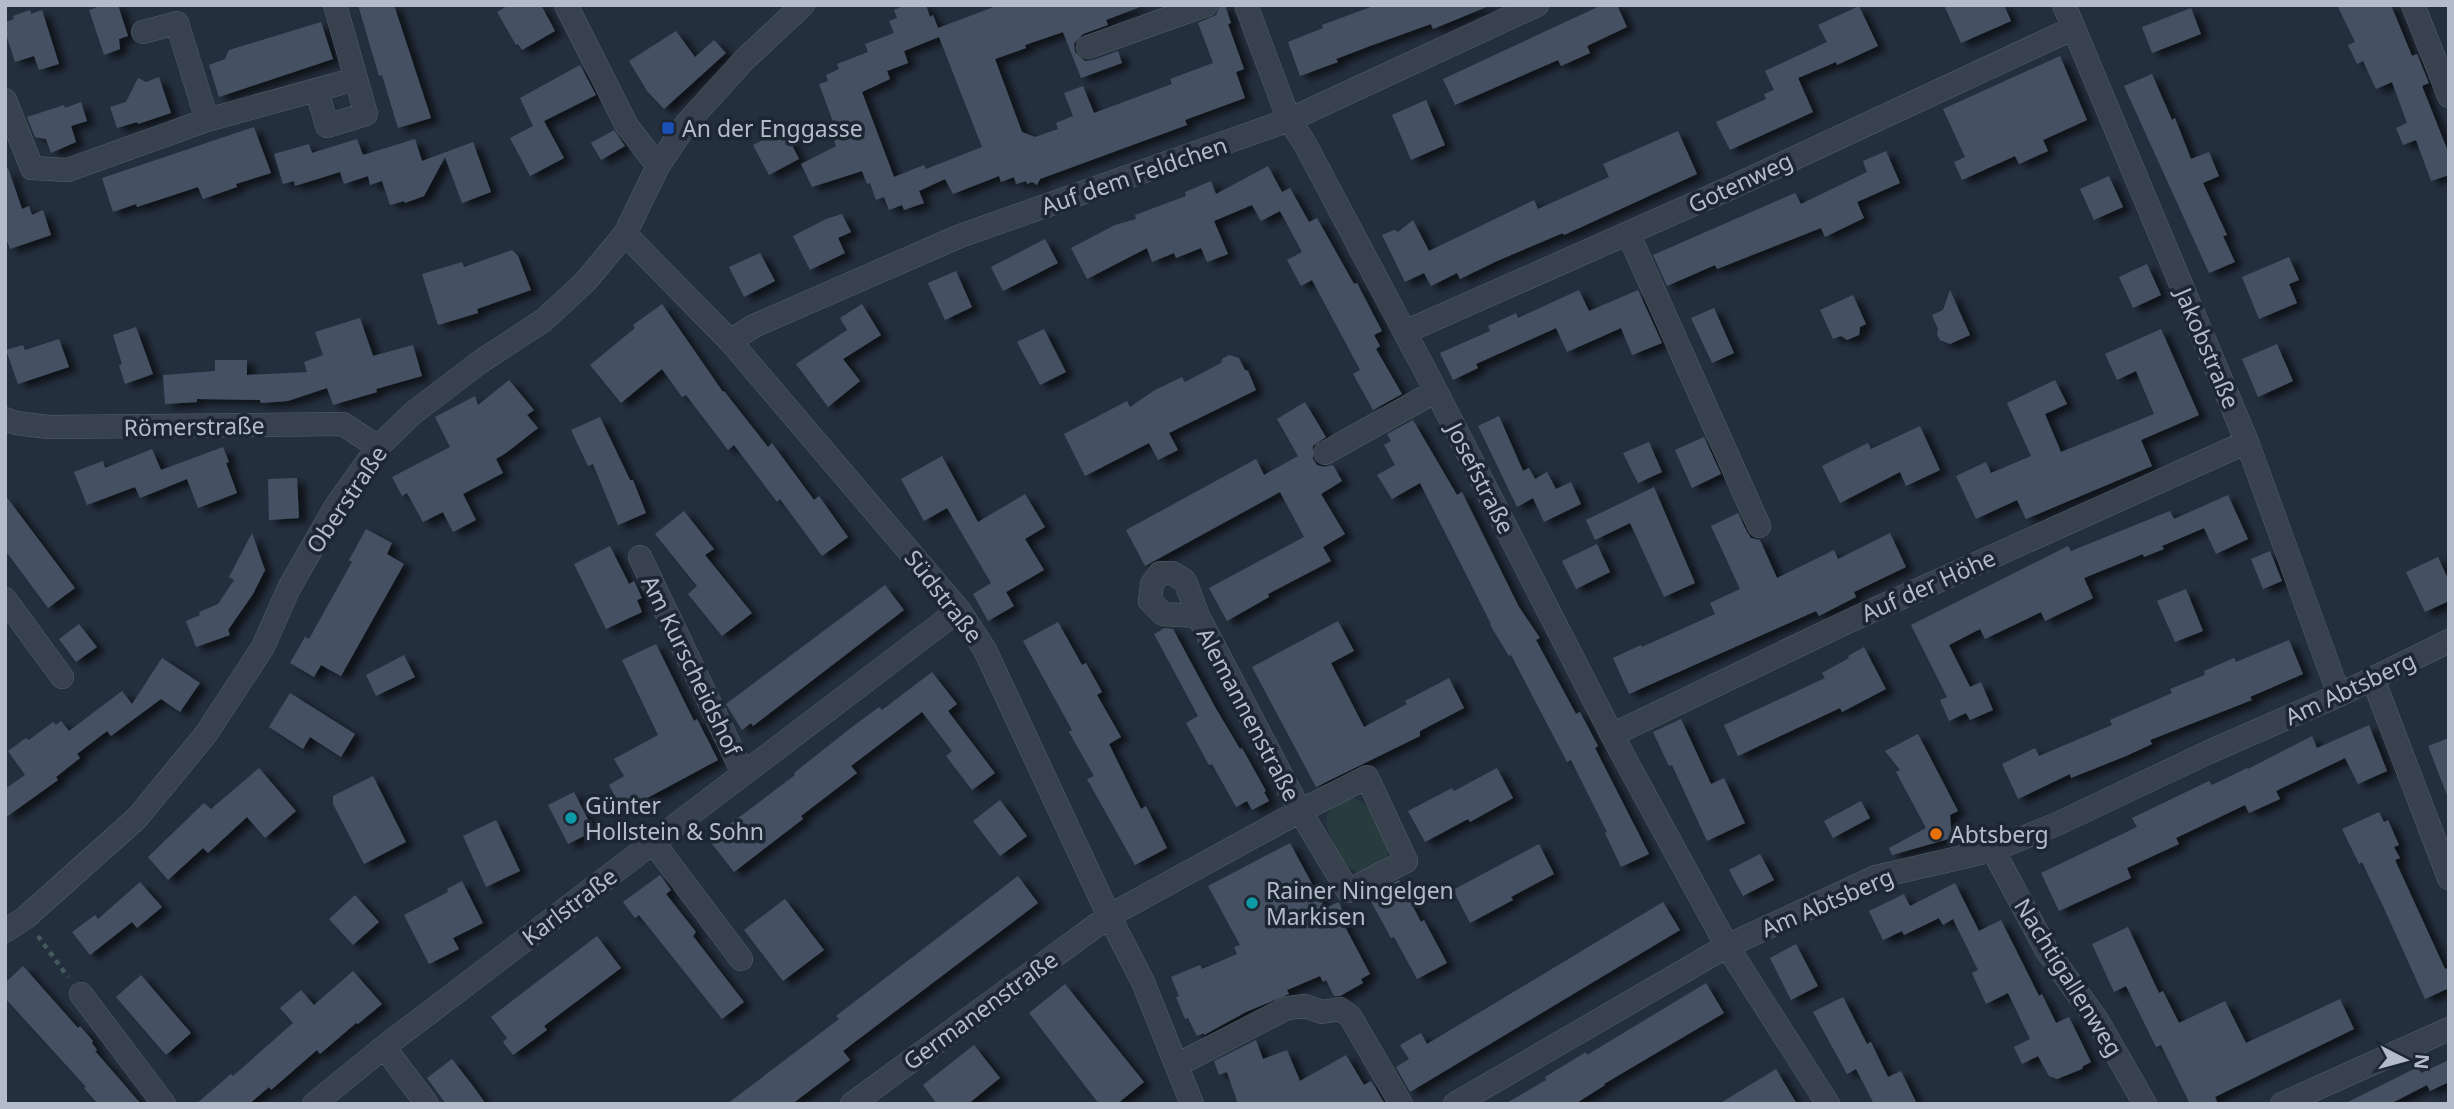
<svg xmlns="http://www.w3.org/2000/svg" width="2454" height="1109" viewBox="0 0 2454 1109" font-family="'Noto Sans',sans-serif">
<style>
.green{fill:#263c3f}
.building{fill:#455162;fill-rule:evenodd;filter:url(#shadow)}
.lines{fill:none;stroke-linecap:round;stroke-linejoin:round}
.minor-casing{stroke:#565f6c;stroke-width:24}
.path{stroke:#44595c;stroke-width:4.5;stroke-dasharray:5 5;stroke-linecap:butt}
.minor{stroke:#38414e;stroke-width:23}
.transit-dot{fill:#1a4fb4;stroke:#1d2633;stroke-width:2.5}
.culture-dot{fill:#0f9aa8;stroke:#1d2633;stroke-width:2.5}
.food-dot{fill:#e8710a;stroke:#1d2633;stroke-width:2.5}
.labels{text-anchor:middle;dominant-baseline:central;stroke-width:7;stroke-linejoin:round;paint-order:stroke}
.poi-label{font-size:23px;fill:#b4bcc9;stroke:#1d2633;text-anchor:start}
.street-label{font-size:23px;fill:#b4bcc9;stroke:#1d2633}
</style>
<defs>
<filter id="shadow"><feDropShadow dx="8" dy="4.5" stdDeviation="3.5" flood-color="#0009"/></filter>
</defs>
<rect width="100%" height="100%" fill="#242f3e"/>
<path class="green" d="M1353,798C1371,802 1395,839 1387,856C1383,866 1369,869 1359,873C1345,867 1341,857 1334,843C1321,818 1324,805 1353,798Z"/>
<path class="building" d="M103,5H118L128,36L119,39L120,49L104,55L89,10Z
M358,5H394L431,118L398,128L382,75L379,76Z
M509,5H541L555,31L522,50L518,44L516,45L497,12Z
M905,5H926L930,17L933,15L938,28L999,5H1140V7L1106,20L1108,25L1083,34L1074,44L1075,52L1085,61L1093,60L1118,51L1122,63L1081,78L1063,32L1025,45L1026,48L995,59L1022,132L1035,137L1058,129L1056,123L1073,116L1064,93L1083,86L1094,113L1172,84L1170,79L1213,63L1198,23L1216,15L1220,5H1225L1231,23L1228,24L1244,69L1236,72L1245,98L1185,120L1187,125L1040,179L1037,185L1032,182L1027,184L1026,181L1016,184L1014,177L1001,182L999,176L953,194L945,179L919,191L924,203L904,210L902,205L889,210L884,197L876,200L870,183L867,184L862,171L812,187L801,164L836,146L830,129L835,127L819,84L828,81L826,75L839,69L837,64L868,52L865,44L894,33L889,21L897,18L894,10ZM939,37L982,147L926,169L924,165L894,177L862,92L890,79L887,71L908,63L904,51Z
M1376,5H1489V6L1433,29L1431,24L1370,46L1336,59L1338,62L1300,76L1288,42L1323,28L1322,25Z
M1602,5H1617L1627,27L1587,46L1590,53L1561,66L1558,60L1455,105L1443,79Z
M1944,5H2004L2011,21L1961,43Z
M2337,5H2391L2412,56L2417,54L2429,83L2422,86L2449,154V175L2431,181L2416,140L2403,145L2396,128L2407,123L2392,82L2376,89L2363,61L2357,64L2348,45L2355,42Z
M1859,6L1878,46L1837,65L1836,62L1798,78L1813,112L1730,150L1716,122L1766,99L1764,94L1774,90L1765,71L1827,42L1818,25Z
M2191,8L2201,34L2152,53L2142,27Z
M30,10L31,14L42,10L59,64L39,70L34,56L15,62L5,31V22L14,19L13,16Z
M321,22L333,59L219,97L209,65L225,59L229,50Z
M676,31L695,57L714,40L726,53L664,109L647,91L629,61Z
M2060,56L2087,120L2043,140L2048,151L2039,155L2019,164L2015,156L1962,180L1954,162L1965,157L1943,109Z
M580,65L596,95L544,121L564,158L530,176L510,138L533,126L520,98Z
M2152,74L2172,120L2175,118L2191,159L2209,152L2219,176L2203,183L2227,235L2223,236L2235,262L2209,273L2124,86Z
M159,77L171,113L138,124L137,122L117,128L110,107L126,102L138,78L146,82Z
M1426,100L1445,145L1411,160L1392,115Z
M81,102L87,121L71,126L76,142L51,153L46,139L35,137L27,117L64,105L65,108Z
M254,127L271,173L236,184L237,187L203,199L198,187L137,207L136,204L113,212L102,178Z
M784,129L799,159L769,175L753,145Z
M614,130L625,146L601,160L591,143Z
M1678,131L1697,174L1564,235L1563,233L1497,261L1460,279L1457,273L1431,286L1424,273L1405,282L1382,235L1394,230L1398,232L1413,220L1429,251L1534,200L1538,209L1609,177L1603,164Z
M357,139L363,155L415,139L422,161L473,142L491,192L462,203L445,157L424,196L405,203L404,201L390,205L382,181L370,185L368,176L344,184L340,172L295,186L294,181L283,184L274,154L309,144L312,153Z
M1886,151L1900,183L1857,202L1864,218L1825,237L1821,228L1717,269L1715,265L1667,286L1653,255L1795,193L1801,204L1867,172L1863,161Z
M1268,166L1282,192L1290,188L1309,222L1317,218L1354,284L1357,283L1382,331L1374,335L1380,346L1376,349L1402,394L1373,410L1353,374L1360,370L1312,280L1301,286L1287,260L1302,252L1280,211L1261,221L1252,205L1214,221L1228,254L1207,262L1201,248L1176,258L1174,253L1152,262L1147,248L1087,279L1071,248L1115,225L1136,219L1135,215L1186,196L1185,192L1211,181L1216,194Z
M5,168H8L22,209L29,206L32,215L43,210L51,235L10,249L5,236Z
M2109,176L2123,207L2094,220L2080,189Z
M842,214L851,232L838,238L845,253L810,270L793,236L826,219Z
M1045,239L1058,263L1003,291L991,267Z
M512,250L518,256L531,290L477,309L478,313L438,325L422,274L462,262L464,267Z
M760,253L775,281L744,297L729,267Z
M2289,257L2299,280L2289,284L2297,303L2259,319L2242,277Z
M2147,264L2161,295L2133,308L2119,277Z
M956,271L972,307L945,320L928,283Z
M1579,290L1589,311L1638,290L1662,343L1632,355L1621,328L1567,352L1556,328L1476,364L1478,368L1453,380L1440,353L1490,331L1488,326L1516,313L1518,318Z
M1950,290L1970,335L1950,344L1940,340L1937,334L1938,329L1932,315L1943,310Z
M1853,295L1866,324L1860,327L1859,335L1847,340L1841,336L1833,339L1820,310Z
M662,304L723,392L724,391L768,447L772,443L814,500L819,496L848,537L822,556L780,499L777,502L734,445L728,450L686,395L682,397L662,369L621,403L590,365L635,328L633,325Z
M862,304L881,335L843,359L860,381L828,407L796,364L847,330L840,318Z
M1714,308L1734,353L1712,363L1691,318Z
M360,318L373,356L413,345L422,376L376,389L377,392L333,405L327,388L288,401L261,403L260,400L197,399V402L165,404L163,375L215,371V360H247V375L307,372L304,362L323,355L315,332Z
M136,327L153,374L125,384L119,365L122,364L113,335Z
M1044,329L1066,372L1040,385L1017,342Z
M2161,329L2199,415L2141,440L2152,466L2026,519L2017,500L1976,519L1956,476L1986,462L1991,473L2031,456L2007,403L2055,380L2067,404L2045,414L2061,452L2154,414L2136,371L2117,380L2105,354Z
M59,339L69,367L18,384L6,350L23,345L25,350Z
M2277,344L2293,381L2258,397L2242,359Z
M1229,355L1239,358L1245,370L1248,371L1256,390L1169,433L1178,450L1158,460L1149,443L1085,476L1064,434L1127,401L1130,407L1155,390L1182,377L1185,382L1221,363L1222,359Z
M509,380L534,410L527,415L538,428L506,453L496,459L503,473L463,494L476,520L453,532L443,512L423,522L407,493L402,496L392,477L450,447L435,417L475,396L478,405Z
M1305,402L1326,437L1313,446V459L1317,465L1324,467L1333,465L1342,481L1321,494L1345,534L1323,547L1331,561L1268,594L1269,597L1227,621L1209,588L1304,537L1280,492L1145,566L1126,530L1256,459L1264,475L1298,456L1277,419Z
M1499,416L1523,471L1529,468L1535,479L1547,472L1556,489L1571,482L1581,504L1544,522L1533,498L1517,507L1478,426Z
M600,417L630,480H633L646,513L618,525L593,464L588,466L571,430Z
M1413,420L1457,495L1462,492L1519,607L1540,638L1536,640L1576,714L1580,712L1598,746L1595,748L1649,854L1621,867L1605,833L1607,832L1571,760L1567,762L1511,655L1509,656L1490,625L1491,624L1420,483L1392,499L1377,475L1395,465L1384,445L1391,441L1387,434Z
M1920,426L1940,470L1906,486L1900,472L1840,503L1822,466L1868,443L1871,449Z
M1704,437L1721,474L1692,488L1675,450Z
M1649,442L1662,472L1638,483L1623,453Z
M223,447L229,462L226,463L237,493L198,508L187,479L140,498L135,487L87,505L74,472L103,461L105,468L152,449L161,470Z
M942,456L978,522L1025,494L1045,527L1025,539L1044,570L1006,592L1014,606L988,621L973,594L991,583L947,508L924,521L901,479Z
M297,478L299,518L269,520L268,479Z
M1654,487L1695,583L1664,597L1630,523L1595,540L1586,520Z
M5,495L75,588L48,608L5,550Z
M2228,495L2248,539L2216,554L2204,528L2162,546L2164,549L2144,557L2143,554L2084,578L2093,598L2045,621L2041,612L1985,639L1980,629L1949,645L1970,687L1981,682L1993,710L1970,720L1966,713L1949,721L1940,700L1947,697L1911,625L2068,546L2071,551L2170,511L2174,519Z
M684,511L714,549L705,555L752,613L722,636L688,594L697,586L655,534Z
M1738,513L1747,532L1751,538L1760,540L1777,578L1834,550L1838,559L1890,533L1906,567L1854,592L1856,597L1819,616L1816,611L1629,694L1613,658L1641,645L1642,647L1715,614L1710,603L1740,589L1711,526Z
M366,529L392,543L387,554L404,564L341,676L321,665L314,677L290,663L305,637L309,639L352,562L349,560Z
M252,533L265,570L253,594L228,630L230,635L196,647L186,621L200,615L199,612L218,604L234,580L229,577Z
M1597,544L1610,572L1576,589L1562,561Z
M610,546L629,584L634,581L642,598L637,600L642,612L606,629L574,564Z
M2270,551L2282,581L2263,589L2251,559Z
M2438,557L2449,581V601L2425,612L2406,572Z
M885,585L904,610L753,726L751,723L742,730L726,704Z
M2186,589L2203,631L2175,642L2157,601Z
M1338,621L1354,651L1331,663L1364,727L1407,704L1405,701L1449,678L1464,708L1420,731V736L1316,787L1252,667Z
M1058,622L1082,665L1086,663L1102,692L1097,695L1121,737L1109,744L1141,809L1146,806L1167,848L1135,865L1087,779L1094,776L1069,732L1072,730L1023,641Z
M79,624L97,647L76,662L59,639Z
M1165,628L1173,629L1215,707L1240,749L1242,748L1266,791L1264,792L1269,801L1252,810L1247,801L1236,807L1212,764L1209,765L1186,723L1198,716L1154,634Z
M2289,640L2303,674L2250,697L2252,700L2150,740L2152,744L2126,756L2071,778L2070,774L2018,799L2002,764L2035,748L2039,756L2112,725L2110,720L2172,693L2170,689L2205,675L2204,671L2234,658L2236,662Z
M656,644L694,721L697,719L718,760L623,811L609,785L624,776L614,759L658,735L622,660Z
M1864,647L1886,689L1842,712L1840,708L1738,756L1724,725L1825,678L1822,673L1849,658L1848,656Z
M404,655L415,677L376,696L366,675Z
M162,658L200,683L180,712L161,699L111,736L107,731L77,754L80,758L56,777L58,780L5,818V789L25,775L8,751L26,738L29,740L53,722L56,725L61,721L69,731L122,691L132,704Z
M932,672L957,704L948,711L995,773L972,790L946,756L952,751L922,712L851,766L857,773L801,816L803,819L734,872L709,840L795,775L794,773L852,727L879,707L882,710Z
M290,693L355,734L341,757L310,737L303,749L269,727Z
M1681,719L1711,784L1724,778L1745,823L1707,841L1672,765L1669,766L1653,732Z
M2369,725L2387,771L2358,784L2345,758L2276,791L2280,799L2249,813L2245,805L2176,838L2179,844L2127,868L2131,878L2059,911L2041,873L2137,827L2132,818L2209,781L2212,785L2247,768L2248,769L2312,736L2317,748Z
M1918,734L1958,811L1950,815L1952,838L1892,855L1889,848L1926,828L1896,772L1900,770L1885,751Z
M2449,738V795H2447L2428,746Z
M259,768L296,811L265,838L247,817L208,853L203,848L168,880L148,857L204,803L211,809Z
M1497,768L1513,798L1470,822L1468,819L1425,842L1408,811L1452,788L1454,791Z
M373,776L406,842L364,864L333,804V796Z
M574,792L594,831L568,844L548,805Z
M1000,800L1027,836L1000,856L973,821Z
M1861,801L1870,818L1833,838L1824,821Z
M2379,812L2384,822L2388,820L2399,845L2394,847L2400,858L2395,860L2445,969L2449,968V988L2425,999L2383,906L2362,862L2359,864L2342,829Z
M496,820L520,871L486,887L463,836Z
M1290,843L1325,908L1339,902L1346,920L1342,921L1370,974L1361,979L1363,983L1340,996H1334L1326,980L1323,982L1320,976L1287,990L1289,994L1246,1012L1204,1035V1033L1197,1036L1188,1018L1185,1019L1176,997L1179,996L1171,977L1200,965L1202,969L1237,954L1234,947L1240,945L1208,886Z
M1539,844L1554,874L1511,897L1513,900L1470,923L1453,890Z
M1760,854L1774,880L1743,896L1729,870Z
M660,875L671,890L666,894L696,932L693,936L744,1002L722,1019L639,915L635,918L623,902Z
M1018,876L1038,903L843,1051L850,1060L792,1104H727L839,1019L836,1016Z
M1399,880L1421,922L1424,920L1447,963L1417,979L1394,937L1391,938L1368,896Z
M462,881L483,923L453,938L459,949L429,964L404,915L448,892L447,889Z
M140,882L162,907L137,928L132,922L90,955L72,932L95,915L98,919Z
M1955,883L1979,931L2001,920L2039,996L2042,994L2056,1023L2069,1017L2091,1062L2083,1066L2082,1069L2057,1079L2049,1076L2038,1056L2022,1064L2014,1047L2030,1039L2008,993L1986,1004L1972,973L1978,970L1953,919L1943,925L1939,918L1904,935L1902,931L1883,940L1869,911L1904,894L1910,906Z
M355,895L379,922L353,945L329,919Z
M785,899L824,950L783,981L744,930Z
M1663,902L1680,930L1410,1092L1396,1067L1409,1059L1400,1045L1421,1033L1427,1044Z
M2128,927L2159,993L2163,991L2179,1023L2225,1001L2246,1043L2340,999L2354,1029L2215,1097L2218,1104H2190L2161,1045L2156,1047L2126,986L2114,992L2092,944Z
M597,936L621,968L544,1026L547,1030L513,1055L503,1042L507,1038L491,1017Z
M1796,944L1818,986L1791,1000L1770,958Z
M23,966L70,1019L78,1028L80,1026L93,1041L92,1043L97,1050L95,1051L141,1104H98L84,1088L86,1087L5,998V983Z
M353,971L382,1004L358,1024L356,1023L320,1054L317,1050L271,1090L269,1087L249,1104H196L231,1074L233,1076L293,1023L280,1008L301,990L314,1005Z
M141,975L191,1033L166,1055L116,997Z
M1706,983L1724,1013L1604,1084L1605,1085L1575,1104H1505L1546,1080L1545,1077L1586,1052L1587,1055Z
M1065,984L1144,1082L1117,1104H1099L1029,1013Z
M1843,997L1867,1044L1871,1042L1888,1077L1901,1071L1917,1104H1874L1856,1069L1847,1074L1813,1012Z
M1256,1040L1263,1059L1287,1050L1300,1081L1346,1055L1364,1085L1371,1081L1385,1104H1238L1227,1072L1219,1075L1214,1061Z
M974,1045L1000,1078L968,1104H937L923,1085Z
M452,1059L473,1086L486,1104H446L427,1078Z
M2449,1060V1082L2430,1091L2427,1085L2390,1104H2344L2418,1067L2421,1073Z
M1776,1069L1797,1104H1719Z"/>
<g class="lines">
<defs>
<path id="minor" d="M566,5L627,126L658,166
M1246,5L1289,120L1304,142L1436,391L1612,735L1727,946L1828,1104
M2064,5L2247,442L2339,695
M2413,5L2449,96
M143,32L177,23L207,120
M1088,47L1206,5
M317,91L327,126L366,114L356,79
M5,100L32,168L68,170L207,120L356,79L335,5
M1628,233L1759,526
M625,234L730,341L959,610L985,650L1109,916L1143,982L1192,1104
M1405,332L1730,188L2074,28
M730,341L754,326L960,236L1289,120L1537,5
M5,419L16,423L48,427L343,424L378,447
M1325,453L1436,391
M640,557L743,773
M5,599L62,677
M2373,679L2449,878
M1612,735L1847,622L2247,442
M1367,777L1406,861L1348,891L1300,811Z
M653,842L741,959
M1993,850L2047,951L2097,1020L2145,1104
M5,931L25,918L137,818L206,734L263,647L289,588L336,506L378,447L412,414L480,362L544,320L586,281L625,234L658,166L687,123L744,60L803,5
M81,994L164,1104
M384,1047L427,1104
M1177,1065L1287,1008L1305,1006L1322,1012L1340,1009L1350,1016L1401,1104
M314,1104L384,1047L959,610
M852,1104L1109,916L1300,811L1198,616L1185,581L1172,573H1160L1152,584L1150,601L1163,614L1198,616
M1455,1104L1727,946L1876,877L1993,850L2057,824L2209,752L2339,695L2449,641
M2282,1104L2449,1029"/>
</defs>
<use href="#minor" class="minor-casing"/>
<path class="path" d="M38,936L68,977"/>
<use href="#minor" class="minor"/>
</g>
<rect class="transit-dot" x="661" y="121" width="14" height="14" rx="3.5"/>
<g class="culture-dot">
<circle cx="571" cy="818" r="7"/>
<circle cx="1252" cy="903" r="7"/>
</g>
<circle class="food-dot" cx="1936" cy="834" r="7"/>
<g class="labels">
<g class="poi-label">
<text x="682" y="128">An der Enggasse</text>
<text x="585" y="805">Günter<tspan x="585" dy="26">Hollstein &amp; Sohn</tspan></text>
<text x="1950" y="834">Abtsberg</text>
<text x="1266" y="890">Rainer Ningelgen<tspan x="1266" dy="26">Markisen</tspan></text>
</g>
<g class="street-label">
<text transform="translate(1134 175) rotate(-19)">Auf dem Feldchen</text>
<text transform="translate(1740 182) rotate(-25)">Gotenweg</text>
<text transform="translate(2208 348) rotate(67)">Jakobstraße</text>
<text transform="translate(194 426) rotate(-1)">Römerstraße</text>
<text transform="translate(1481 478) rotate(63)">Josefstraße</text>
<text transform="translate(346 499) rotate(-56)">Oberstraße</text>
<text transform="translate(1928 585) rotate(-24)">Auf der Höhe</text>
<text transform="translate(944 596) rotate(52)">Südstraße</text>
<text transform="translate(692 665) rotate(64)">Am Kurscheidshof</text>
<text transform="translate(2350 688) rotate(-25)">Am Abtsberg</text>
<text transform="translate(1249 714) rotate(62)">Alemannenstraße</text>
<text transform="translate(1827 902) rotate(-23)">Am Abtsberg</text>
<text transform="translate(569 906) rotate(-37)">Karlstraße</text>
<text transform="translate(2069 977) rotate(58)">Nachtigallenweg</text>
<text transform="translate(980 1010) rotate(-36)">Germanenstraße</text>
</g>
</g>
<rect width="2454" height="1109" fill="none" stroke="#b4bcc9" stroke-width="14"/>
<g transform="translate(2405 1060) rotate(96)" stroke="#1d2633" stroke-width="5" paint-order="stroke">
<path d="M0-5L12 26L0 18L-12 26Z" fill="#b4bcc9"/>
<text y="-10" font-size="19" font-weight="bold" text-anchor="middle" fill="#b4bcc9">N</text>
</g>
</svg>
